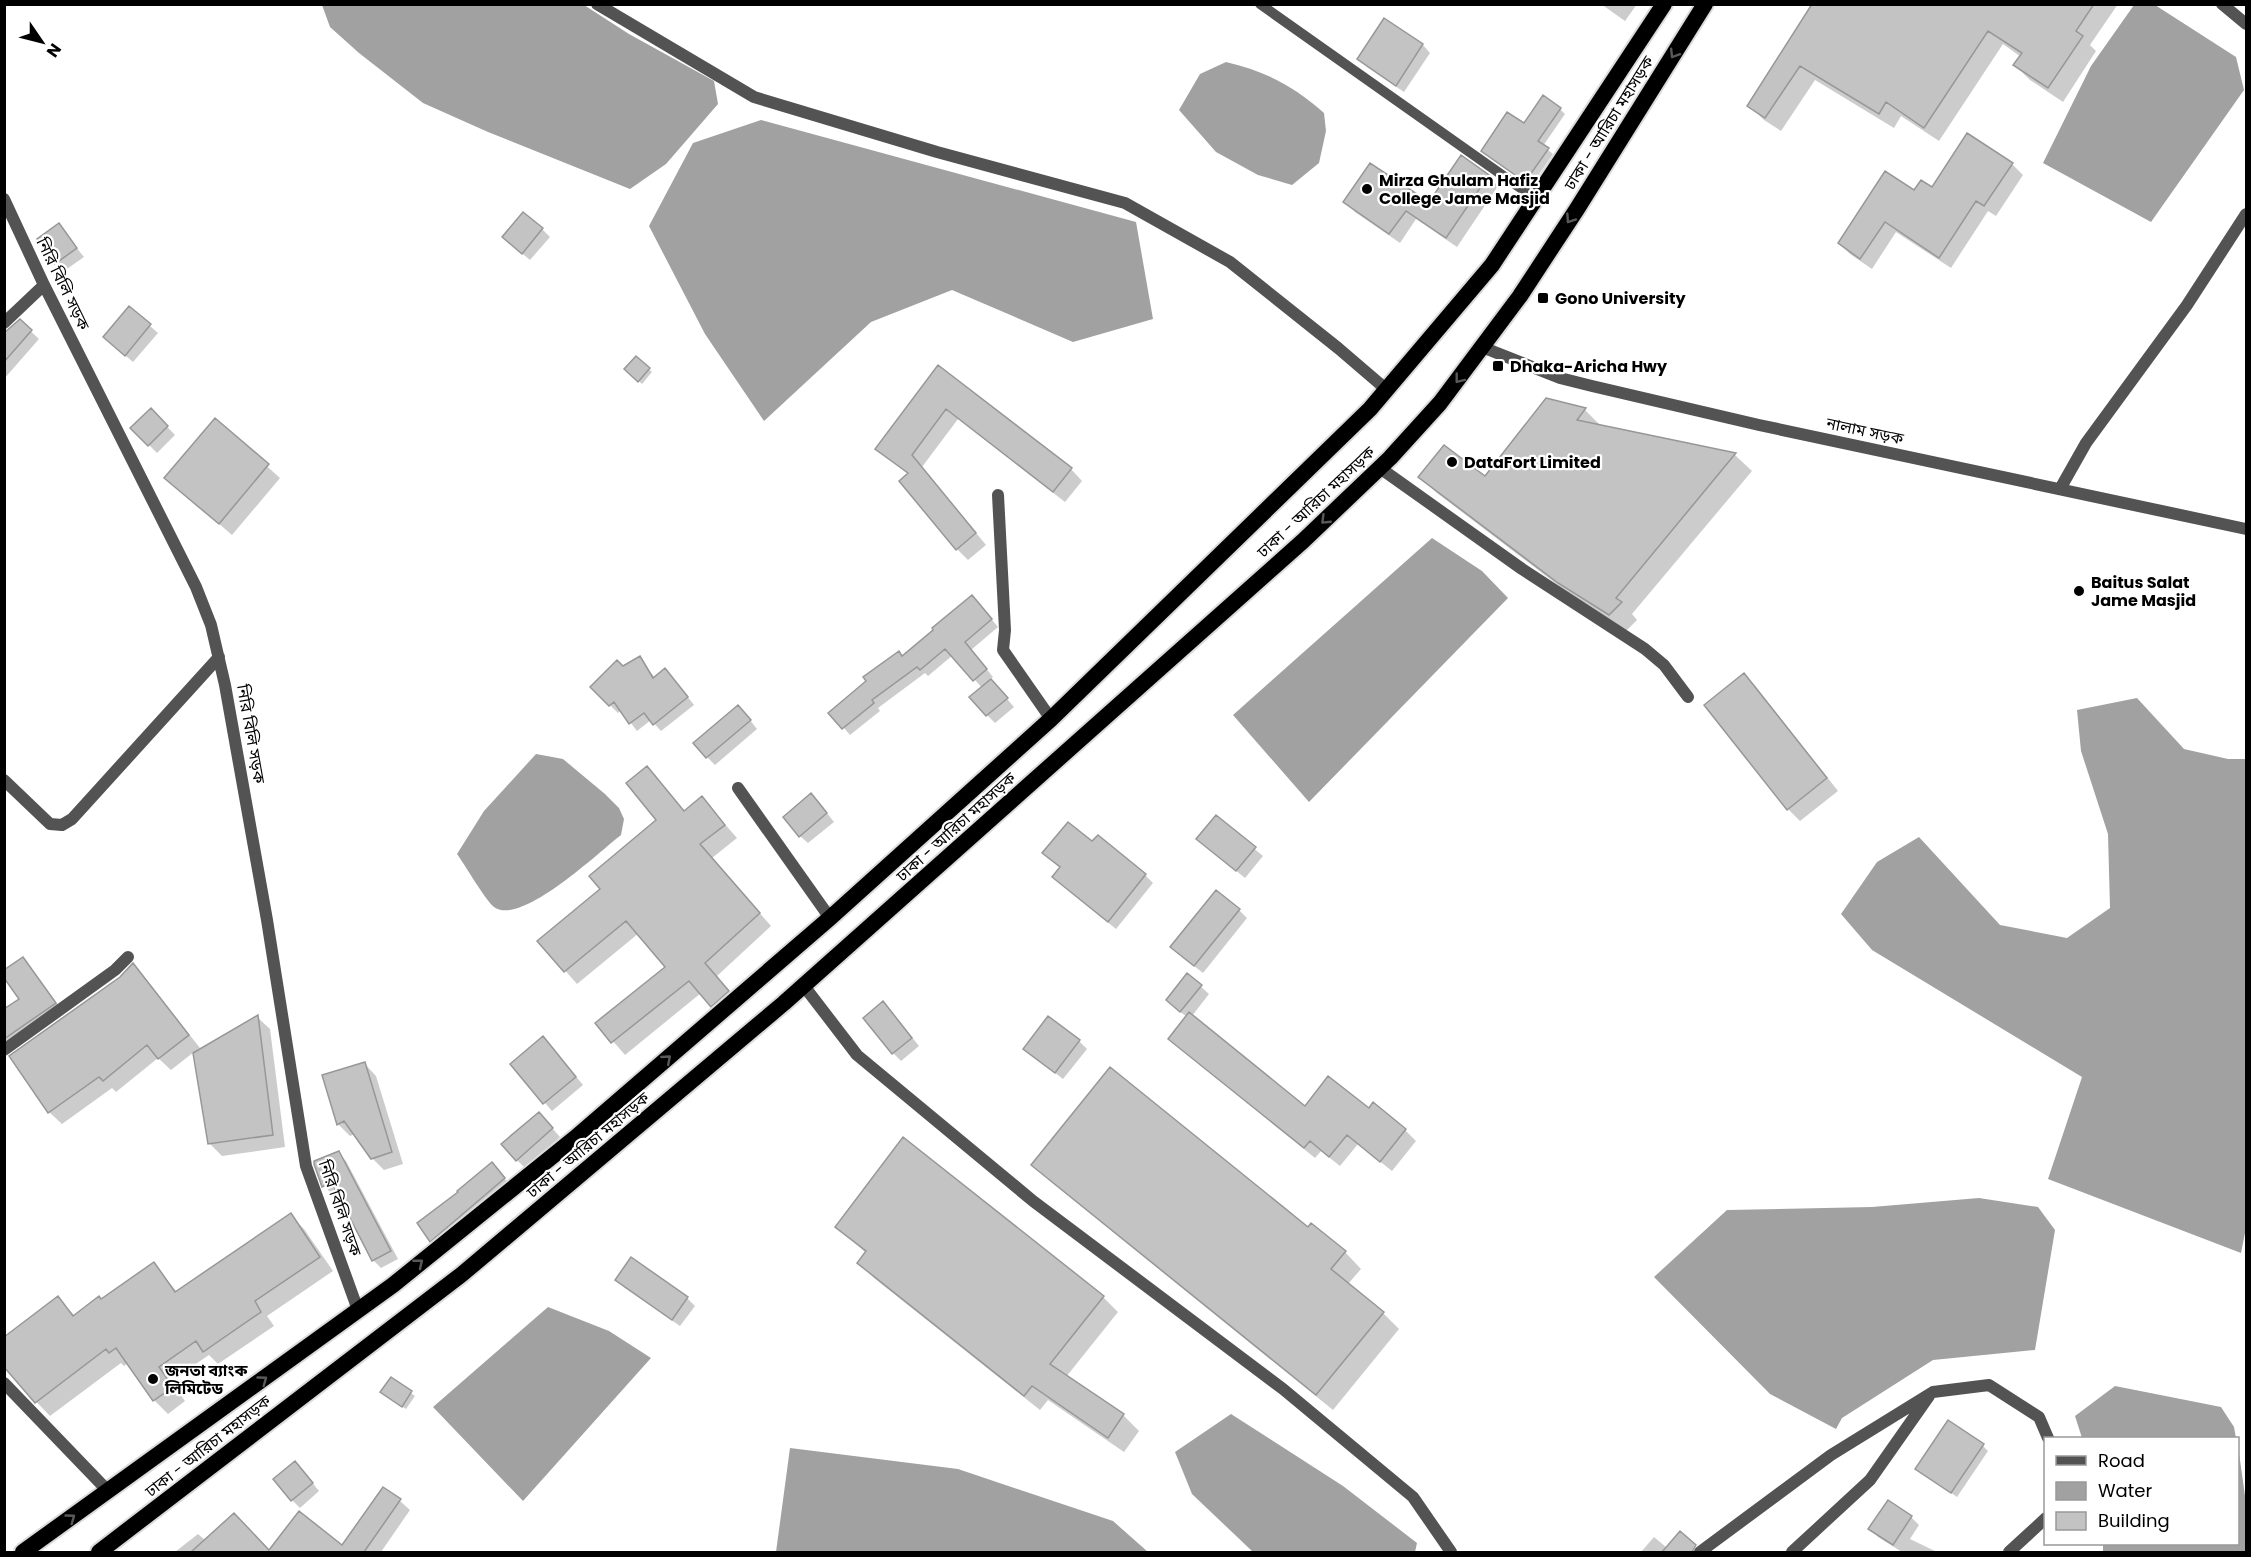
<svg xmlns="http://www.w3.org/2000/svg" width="2251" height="1557" viewBox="0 0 2251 1557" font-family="Poppins,'Noto Sans Bengali',sans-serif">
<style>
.water{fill:#a1a1a1}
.shadow{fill:#0003}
.building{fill:#c3c3c3;stroke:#979797;stroke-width:1.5}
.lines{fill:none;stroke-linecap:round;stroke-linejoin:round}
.trunk-casing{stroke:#dbdbdb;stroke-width:20}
.service{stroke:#535353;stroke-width:10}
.minor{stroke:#535353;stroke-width:12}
.trunk{stroke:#000;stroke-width:16}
.oneway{stroke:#595959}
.poi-dot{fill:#000;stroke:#fff;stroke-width:2}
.labels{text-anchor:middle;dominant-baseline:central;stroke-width:4.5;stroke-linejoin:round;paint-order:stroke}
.street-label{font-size:16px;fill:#000;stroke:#fff}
.poi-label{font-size:16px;font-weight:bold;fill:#000;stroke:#fff;text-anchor:start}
</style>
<rect width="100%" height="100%" fill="#fff"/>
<path class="water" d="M322,5H584L629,34L714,81L718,104L666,164L630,189L488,132L423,103L359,53L330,27Z
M2134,5H2155L2236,57L2244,90L2151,222L2043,163L2091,66Z
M1226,62C1265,71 1294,86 1324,113L1326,131L1319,163L1292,185L1258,175L1216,152L1179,110L1200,74Z
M761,120L1136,222L1153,319L1073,342L952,290L871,322L764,421L705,334L649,226L693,143Z
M1432,538L1482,571L1508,598L1309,802L1233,715Z
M2137,698L2184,749L2228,759H2246V1228L2241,1253L2048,1179L2082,1077L1872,950L1841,914L1877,862L1919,837L2000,925L2067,938L2110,908L2108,834L2081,751L2077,710Z
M536,754L563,759L605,794L619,808L624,819L621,835C600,851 521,927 494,907C486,901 465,865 457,854L484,811Z
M1979,1198L2038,1207L2055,1230L2035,1350L1933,1360L1842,1418L1836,1429L1770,1394L1654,1277L1727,1210L1872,1207Z
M548,1307L609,1331L651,1358L523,1501L433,1407Z
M2115,1386L2221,1407L2234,1427L2236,1438H2082L2075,1416Z
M1231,1414L1343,1486L1417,1543L1415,1552H1253L1192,1494L1175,1452Z
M2238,1446L2246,1503V1552H2103V1544H2238Z
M790,1448L958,1469L1113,1521L1148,1552H776Z"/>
<path class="shadow" d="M1601,4H1637L1625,21Z
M1813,4H2118L2090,45L2096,51L2063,102L2030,80L2015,65L2021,57L2003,44L1939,141L1901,116L1894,128L1815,80L1781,131L1764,120L1749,105Z
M1385,20L1423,45L1430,53L1404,92L1367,67L1359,59Z
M1560,109L1565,114L1543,146L1553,154L1531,186L1488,156L1524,125Z
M1461,157L1488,176L1498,186L1457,247L1416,219L1400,243L1355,212L1345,202L1429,205Z
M2012,164L2023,175L1996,216L1988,211L1951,268L1896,232L1872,269L1850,254L1839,243L1914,193Z
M58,225L84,257L64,271L39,239Z
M542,229L550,237L530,260L512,245Z
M20,321L39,339L4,379V335Z
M150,326L158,333L133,362L113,345Z
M636,358L652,372L642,384L626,369Z
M938,367L1071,469L1082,481L1065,502L958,419L922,467L986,545L968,560L957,549L909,475L877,449Z
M1547,400L1585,410L1602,427L1735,455L1752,471L1632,614L1637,620L1626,631L1576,599L1437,493L1420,477L1485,478Z
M151,410L175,435L157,453L132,428Z
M215,420L280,478L232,535L166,478Z
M979,604L998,627L971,650L993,677L990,679L1014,707L995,723L987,715L982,688L953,655L928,676L925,673L878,708L880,711L850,735L831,713Z
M640,658L655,678L672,677L694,705L661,731L651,720L637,731L621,710L618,713L592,687Z
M1744,675L1756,687L1838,791L1800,821L1788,809Z
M746,715L757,729L715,765L707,757Z
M647,768L685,812L702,798L737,838L712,858L771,926L717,976L740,1005L724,1019L701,993L625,1055L598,1024L667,967L639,933L577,984L539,941L602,889L658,820Z
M819,803L834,822L808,843L800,836Z
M1216,817L1263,856L1245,878L1206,846Z
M1092,843L1145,875L1153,883L1116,929L1062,885L1061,868L1044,853Z
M1239,910L1247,918L1203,973L1180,955Z
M23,959L63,1011L4,1048V1010L21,999Z
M133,965L145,978L200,1048L195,1052L196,1054L257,1017L270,1029L285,1147L222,1156L209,1143L194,1052L171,1070L158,1058L116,1092L112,1088L62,1124L49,1112L121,978Z
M1188,975L1209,994L1192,1016L1305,1108L1369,1110L1373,1105L1405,1130L1416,1141L1392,1171L1358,1144L1340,1166L1321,1151L1315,1158L1181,1049L1170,1039L1187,1017L1175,1008Z
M891,1011L919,1046L901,1061L893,1053Z
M1079,1041L1087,1049L1063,1079L1033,1056Z
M551,1046L583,1085L552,1111L512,1065Z
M364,1063L376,1076L403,1164L384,1170L372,1158L355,1134L350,1136L338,1124L324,1076Z
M546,1121L560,1137L525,1168L517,1160Z
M338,1153L346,1161L398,1259L381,1268L373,1260L338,1191L332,1194L324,1186Z
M492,1164L512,1187L439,1248L431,1241L460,1193Z
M1033,1165L1308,1230L1345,1252L1361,1269L1348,1284L1383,1313L1399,1329L1333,1410L1050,1181Z
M290,1215L304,1229L333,1271L267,1316L274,1326L218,1364L209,1355L171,1381L185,1401L168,1414L154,1400L128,1363L124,1366L121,1363L50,1416L21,1386L58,1298L75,1316L102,1301L154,1264L177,1292Z
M837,1227L1103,1297L1118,1312L1066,1377L1123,1415L1139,1431L1124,1452L1048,1400L1040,1410L874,1278L859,1262L866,1253Z
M617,1280L687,1298L695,1306L680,1326L625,1288Z
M391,1379L415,1396L406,1409L386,1396Z
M1983,1446L1988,1451L1957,1497L1917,1469Z
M302,1470L319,1491L300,1508L292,1500Z
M383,1489L400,1501L410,1510L381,1552H175L198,1534L206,1541L269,1552L342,1547Z
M1911,1517L1919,1525L1910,1539L1937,1552H1902L1878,1537L1870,1529Z
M1654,1537L1672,1552H1641Z"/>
<path class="building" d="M1812,4H2094L2076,31L2083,36L2048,88L2013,65L2022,53L1988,31L1924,128L1886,102L1879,114L1800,66L1765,118L1747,106Z
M1384,18L1423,44L1396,86L1357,59Z
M1543,95L1561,108L1538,141L1549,148L1525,182L1481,151L1507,112L1524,123Z
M1967,133L2013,163L1984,206L1976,201L1939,258L1885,222L1860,259L1838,243L1885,171L1914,190L1921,180L1932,187Z
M1461,155L1489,175L1446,238L1406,211L1389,234L1343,202L1370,163L1429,202Z
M523,212L543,228L522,254L502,237Z
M59,223L77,248L55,264L37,239Z
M129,306L151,324L125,356L103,337Z
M20,319L32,330L4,362V333Z
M636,356L650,368L638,382L624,369Z
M938,365L1072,468L1053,492L946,409L912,455L976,533L956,550L899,481L908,473L875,449Z
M1546,398L1586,408L1577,420L1736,453L1616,598L1622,602L1609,615L1558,583L1418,477L1444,445L1485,476Z
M151,408L168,426L148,446L130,428Z
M215,418L269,464L219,524L164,478Z
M972,595L992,619L965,642L987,669L973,681L945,649L920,670L917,667L872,700L874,703L842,729L828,713L866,681L863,677L899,651L902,656L933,630L932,628Z
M640,656L653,678L665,668L688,697L653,725L644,713L629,724L614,702L609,706L590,687L617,660L623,666Z
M1744,673L1827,778L1787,810L1704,705Z
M991,679L1008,698L986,716L969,697Z
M738,705L751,720L706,758L693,743Z
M647,766L684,811L702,796L725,825L700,844L760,913L705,963L729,991L711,1007L689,981L611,1043L595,1023L665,967L626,921L564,972L537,941L600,889L589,876L656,820L626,783Z
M811,793L827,813L799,837L783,817Z
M1216,815L1256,847L1236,871L1196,839Z
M1068,822L1092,841L1098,835L1146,874L1108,922L1052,877L1060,867L1042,853Z
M1216,890L1240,909L1194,966L1170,947Z
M23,957L56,1003L4,1039V1009L19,999L4,978V970Z
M133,963L189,1035L158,1059L147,1045L103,1081L99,1077L48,1113L9,1056L120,977Z
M1187,973L1202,985L1180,1012L1166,1000Z
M883,1001L912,1038L892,1054L863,1018Z
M1189,1012L1305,1106L1328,1076L1369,1108L1373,1102L1406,1129L1380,1162L1347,1135L1329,1157L1310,1141L1304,1148L1168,1039Z
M258,1015L273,1135L208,1144L193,1053Z
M1048,1016L1080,1040L1055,1073L1023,1049Z
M543,1036L576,1077L543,1104L510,1064Z
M365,1062L392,1152L371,1159L344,1121L337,1125L322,1075Z
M1110,1067L1308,1227L1311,1223L1346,1251L1331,1269L1384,1312L1316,1395L1031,1165Z
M539,1112L553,1128L516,1161L501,1144Z
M903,1137L1104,1296L1050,1364L1124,1414L1108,1438L1032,1386L1024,1396L857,1263L866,1251L835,1227Z
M339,1151L391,1251L372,1261L332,1183L322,1187L314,1164V1161Z
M492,1162L505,1178L430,1242L417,1223L458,1192L457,1191Z
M291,1213L320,1257L255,1301L261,1312L203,1352L196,1341L159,1367L173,1387L153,1401L116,1348L109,1353L106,1349L35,1403L4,1367V1337L58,1296L73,1316L99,1296L101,1299L154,1262L175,1292Z
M631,1257L688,1297L672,1320L615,1280Z
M391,1377L412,1391L402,1407L380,1392Z
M1948,1420L1984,1444L1951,1493L1915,1469Z
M295,1461L313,1483L291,1501L273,1479Z
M383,1487L401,1499L364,1552H191L234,1513L269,1550L299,1511L342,1545Z
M1888,1500L1912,1516L1893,1545L1868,1529Z
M1680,1531L1696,1545L1692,1552H1662Z"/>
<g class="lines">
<defs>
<path id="trunk" d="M23,1552L393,1285L575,1138L830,918L1051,719L1370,409L1492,265L1664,4
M99,1552L461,1275L784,1003L1303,541L1390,458L1440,403L1520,296L1577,209L1705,4"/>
</defs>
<use href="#trunk" class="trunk-casing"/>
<path class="service" d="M1260,4L1536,199"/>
<path class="minor" d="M597,4L754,97L937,152L1125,203L1230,262L1338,348L1387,390
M2222,4L2246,24
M4,199L44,285L196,587L211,625L225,685L267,920L306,1166L358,1310
M4,323L44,285
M1482,347L1560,378L1592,386L1759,425L2246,529
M1380,468L1522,569L1645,649L1664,665L1688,697
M2060,489L2086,443L2187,305L2246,214
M998,495L1005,630L1003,650L1051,719
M4,780L50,824L62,825L72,819L219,657
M738,788L830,918
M804,986L857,1055L1033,1201L1283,1389L1413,1497L1451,1552
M4,1050L115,970L128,957
M4,1383L108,1491
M1700,1552L1831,1455L1933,1392L1989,1385L2039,1417L2048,1438
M1792,1552L1870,1480L1929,1396
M2009,1552L2046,1518"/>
<use href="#trunk" class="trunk"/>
</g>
<defs><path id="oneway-chevron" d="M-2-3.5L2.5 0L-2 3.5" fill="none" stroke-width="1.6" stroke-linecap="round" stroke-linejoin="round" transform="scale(1.5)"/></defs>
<g class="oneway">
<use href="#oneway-chevron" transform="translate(1674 54) rotate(122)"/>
<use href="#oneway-chevron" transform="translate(1570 219) rotate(124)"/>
<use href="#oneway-chevron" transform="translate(1459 379) rotate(128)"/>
<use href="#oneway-chevron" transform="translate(1325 520) rotate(136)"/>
<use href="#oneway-chevron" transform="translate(667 1059) rotate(-41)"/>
<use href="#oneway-chevron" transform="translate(419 1263) rotate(-39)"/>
<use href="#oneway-chevron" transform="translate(263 1380) rotate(-36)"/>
<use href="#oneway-chevron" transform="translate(71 1518) rotate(-36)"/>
</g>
<g class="poi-dot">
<circle cx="1367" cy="189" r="6"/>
<rect x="1537" y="292" width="12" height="12" rx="3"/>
<rect x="1492" y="360" width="12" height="12" rx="3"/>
<circle cx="1452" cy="462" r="6"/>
<circle cx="2079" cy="591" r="6"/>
<circle cx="153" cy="1379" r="6"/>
</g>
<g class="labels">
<g class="street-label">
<text transform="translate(1609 123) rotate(-58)">ঢাকা - আরিচা মহাসড়ক</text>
<text transform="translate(63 284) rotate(64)">নিরি বিলি সড়ক</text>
<text transform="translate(1865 431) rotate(12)">নালাম সড়ক</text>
<text transform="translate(1316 502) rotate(-43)">ঢাকা - আরিচা মহাসড়ক</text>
<text transform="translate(251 734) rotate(80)">নিরি বিলি সড়ক</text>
<text transform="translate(956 827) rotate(-42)">ঢাকা - আরিচা মহাসড়ক</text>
<text transform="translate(588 1145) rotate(-40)">ঢাকা - আরিচা মহাসড়ক</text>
<text transform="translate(340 1208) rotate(71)">নিরি বিলি সড়ক</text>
<text transform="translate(208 1446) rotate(-38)">ঢাকা - আরিচা মহাসড়ক</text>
</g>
<g class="poi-label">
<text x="1379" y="180">Mirza Ghulam Hafiz<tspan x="1379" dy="18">College Jame Masjid</tspan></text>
<text x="1555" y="298">Gono University</text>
<text x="1510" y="366">Dhaka-Aricha Hwy</text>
<text x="1464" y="462">DataFort Limited</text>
<text x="2091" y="582">Baitus Salat<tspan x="2091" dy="18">Jame Masjid</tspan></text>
<text x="165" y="1370">জনতা ব্যাংক<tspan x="165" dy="18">লিমিটেড</tspan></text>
</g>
</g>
<rect width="2251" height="1557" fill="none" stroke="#000000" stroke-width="12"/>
<rect x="2044" y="1437" width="195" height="108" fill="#ffffff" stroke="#999999" stroke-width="1.5"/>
<rect x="2056" y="1456" width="30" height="9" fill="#535353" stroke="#999999" stroke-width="1.5"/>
<text x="2098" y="1467" font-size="18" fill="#000000">Road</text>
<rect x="2056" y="1482" width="30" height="18" fill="#a1a1a1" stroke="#999999" stroke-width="1.5"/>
<text x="2098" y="1497" font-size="18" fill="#000000">Water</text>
<rect x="2056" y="1512" width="30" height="18" fill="#c3c3c3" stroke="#999999" stroke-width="1.5"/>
<text x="2098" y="1527" font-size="18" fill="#000000">Building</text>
<g transform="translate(42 42) rotate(125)" stroke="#ffffff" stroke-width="4.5" paint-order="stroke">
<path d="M0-4.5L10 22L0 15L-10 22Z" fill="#000000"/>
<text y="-9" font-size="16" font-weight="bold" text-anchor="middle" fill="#000000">N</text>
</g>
</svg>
